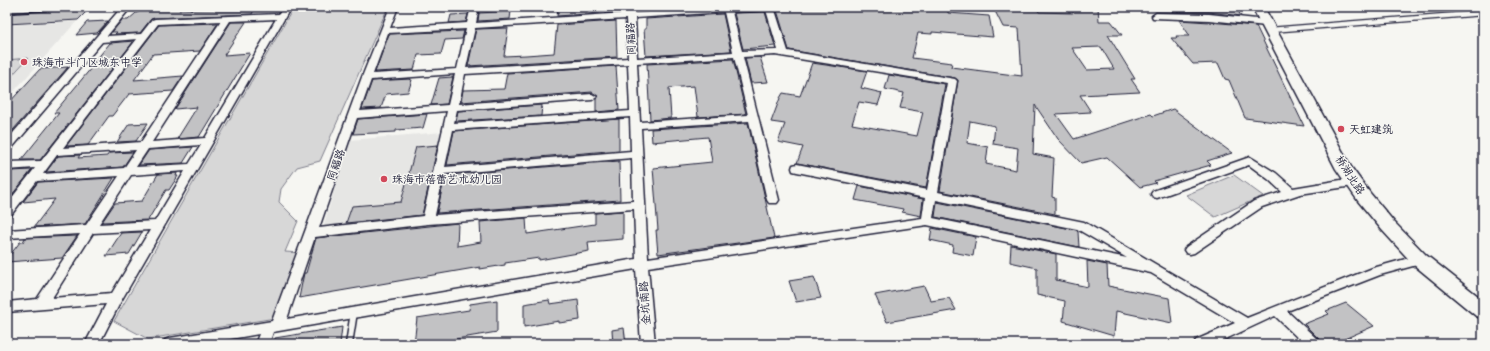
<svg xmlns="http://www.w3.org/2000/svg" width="1490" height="351" viewBox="0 0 1490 351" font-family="'Shantell Sans','LXGW WenKai TC',sans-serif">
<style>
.built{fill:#e6e6e4}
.green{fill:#d7d7d7;stroke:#7c7c89}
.building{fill:#c2c2c4;stroke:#22223b;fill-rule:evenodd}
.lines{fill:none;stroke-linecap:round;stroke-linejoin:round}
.service-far1-casing{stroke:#22223b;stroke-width:7}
.service-casing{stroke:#22223b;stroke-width:9}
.minor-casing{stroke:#22223b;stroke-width:3}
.tertiary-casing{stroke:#22223b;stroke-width:3}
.secondary-casing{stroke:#22223b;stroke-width:3}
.service-far1{stroke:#f6f6f2;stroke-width:4.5}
.service{stroke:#f6f6f2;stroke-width:6}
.minor{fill:#f6f6f2;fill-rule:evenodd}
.tertiary{fill:#f6f6f2;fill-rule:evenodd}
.secondary{fill:#f6f6f2;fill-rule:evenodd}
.poi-dot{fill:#d1495b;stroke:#f6f6f2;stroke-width:1.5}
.labels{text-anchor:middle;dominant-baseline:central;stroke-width:3;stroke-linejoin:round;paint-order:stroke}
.street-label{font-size:11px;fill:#22223b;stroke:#f6f6f2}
.poi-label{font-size:11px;fill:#22223b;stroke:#f6f6f2;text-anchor:start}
</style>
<rect width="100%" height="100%" fill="#f6f6f2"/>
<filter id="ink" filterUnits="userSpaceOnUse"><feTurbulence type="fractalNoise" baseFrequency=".025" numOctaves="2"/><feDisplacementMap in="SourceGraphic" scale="8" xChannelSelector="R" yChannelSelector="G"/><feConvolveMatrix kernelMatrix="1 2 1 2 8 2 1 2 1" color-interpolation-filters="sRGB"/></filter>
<g filter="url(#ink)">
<path class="built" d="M77,21L7,99V25Z
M443,132L423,219L322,230L350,140Z"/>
<path class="green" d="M294,7H388L320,161L297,167L281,189L279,202L298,221L285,252L301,253L275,318L148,339L114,321Z
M28,58L7,81V60Z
M1234,175L1263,196L1215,217L1186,195Z"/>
<path class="building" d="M149,7H181L179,10L255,8L252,14L155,18L151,19L140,33L115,34L117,32H112L122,20H128L136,13Z
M576,7H616V12L557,16L558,9Z
M776,7H948V13L989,16L993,37L932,32V34L918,33L912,58L952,63L951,67L1022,76L1019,28L1003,27L993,7L1037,9L1039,12L1073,13V7H1098L1099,21H1111L1122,35H1108L1135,79H1131L1140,92L1080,95L1091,112L1056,114L1074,139L1151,114L1153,116L1173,109L1232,153L1207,161L1211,165L1154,181L1156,183L1140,187L1107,157L1081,163L1058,139L1035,105L1033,154L1054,158L1052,197L1055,198V214L940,191L958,80L955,78L789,50ZM1101,47L1114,69L1087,70L1072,48ZM970,121L995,126L993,144L1018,148L1016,170L986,164L988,147L967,143Z
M1169,7L1232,9L1233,10L1238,11L1241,16L1209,12H1173Z
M90,8L78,20L7,24V14Z
M511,11L510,19L478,21L479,13Z
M765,12L775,46L743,49L734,13Z
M468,14L466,22L449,23L451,15Z
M723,14L731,51L646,56L644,29H646V19Z
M1179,20L1209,22L1256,26L1304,126L1245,118L1229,80L1225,79L1218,63L1193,64L1171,38H1177L1176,36H1190Z
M108,21L97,33L76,35L87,22Z
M616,21L617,57L468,66L476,29L508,28L504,56L526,55L554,53L557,25Z
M231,22H246L224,55L250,53L199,137L177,139L197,107L175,109Z
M218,23L200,51L153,54L134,80L183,76L173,91L129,94L112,116H109L88,145L66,146L159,25Z
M464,31L462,39L445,40L441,54L418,55L414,70L375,72L389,34Z
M134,41L40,160H21L59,113H54L92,67L91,66L110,43Z
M760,57L768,82L751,83L745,58Z
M733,59L746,114L698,117L694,86L669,88L671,118L650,120L647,64Z
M812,63L867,71L861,88L882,93L878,105L859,102L852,124L917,136L923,112L900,108L904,93L885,89L889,75L945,84L926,188L797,163L803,147L778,142L785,124L771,122L780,98L783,93L800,96Z
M616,66L619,110L596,112V99L598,96L592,92L461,102L463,90L504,89L507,73Z
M68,67L7,137V105L40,69Z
M453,77L447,104L431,105L439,78Z
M411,79L410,80H412L408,92L386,94L381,108L362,109L372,81Z
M542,105L541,116L456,121L458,111Z
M427,114L423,128L396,130V132L353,134L358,119Z
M619,119V150L447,165L454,131Z
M148,123L136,141L117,142L129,124Z
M748,123L774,238L658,254L656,230H658L653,168L712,162L708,137L652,142L651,129Z
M438,145L422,215L346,223L352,206L401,202L416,147Z
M193,147L183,163L139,165L149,150Z
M133,152L123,167L46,172L58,156L80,155L78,158L107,156L109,153Z
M619,161L620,200L437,213L445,175Z
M32,170L11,196L7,197V176L11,171Z
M177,173L176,176H178L169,190H166L148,220L102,222L115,203L142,201L158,174Z
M114,178L85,224L34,227L55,199L23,202L38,182Z
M859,186L923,199L921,216L902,212L903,209L855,200Z
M937,202L1076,230L1078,232L1079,247L935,217Z
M623,211V239L588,242L589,251L539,260V258L505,263V265L480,269V267L299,298L304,273H306L316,238L458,223L457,246L481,242L480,222L526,218L527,234L595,224V213Z
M932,228L976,237L973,256L952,252L953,245L930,240Z
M142,232L129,254L106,256L121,233Z
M77,236L62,258L7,262V259L20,242H23L25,238Z
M1011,245L1056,254V280L1088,287L1087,261L1107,265L1108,286L1169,298L1172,323L1116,311L1114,336L1063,321L1065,301L1037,295V268L1010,262Z
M814,277L821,298L796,302L789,281Z
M924,286L931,301L949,298L956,310L887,322L875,295Z
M497,300V332L426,344H414L417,318L469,310L470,304Z
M549,300L550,304L578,300L580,320L559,323V321L524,327V304Z
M1346,303L1374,326L1333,344H1322L1319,339L1304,324L1329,314L1326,311Z
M342,327L340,344H275V338Z
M624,328L626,344H613L612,330Z"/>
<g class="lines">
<defs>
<path id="service-far1" d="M1270,30L1483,13"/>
<path id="service" d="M349,344L354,312"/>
<path id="minor" d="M122,7H131L107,36L141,34L152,20L155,19L279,14L283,7H291L121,301L99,344H85L106,304L7,312V302L37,299L80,234L7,238V230L86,225L119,176L37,181L11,215L7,216V204L35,168L7,170V162L41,161L137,39L102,42L11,149L7,150V140ZM276,19L205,138L152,142L230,21ZM221,21L141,142L63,148L158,24ZM201,145L189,164L136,167L148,149ZM136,150L124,168L43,174L57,155ZM185,171L155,221L99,224L131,175ZM150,230L112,293L52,298L93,233Z
M390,7H398L390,28L467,23L471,7H479L476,23L626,13V7H634L635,13L723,7H774L788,51L955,79L957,81L938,192L1084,222L1247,318L1373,268L1420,255L1424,257L1426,260L1424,263L1380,275L1287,311L1318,340L1320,344H1304L1275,316L1215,344H1194L1196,340L1235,323L1151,273L927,225L648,267L655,344H641L636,269L273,332L269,344H255L259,334L202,344H163L165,340L170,338L272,321L362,77ZM766,10L778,50L742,51L732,12ZM724,12L733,52L637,58L635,18ZM626,19L628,58L466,68L475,28ZM466,29L457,69L373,74L388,33ZM775,55L947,83L927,190L797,164L793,165L792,168L793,171L797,172L925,198L922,218L648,258L641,128L749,121L767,200L769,203H777L779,200L743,57ZM734,57L748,115L640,122L637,63ZM628,64L630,111L454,123L457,110L592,100L597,97L592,94L459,104L465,74ZM455,74L448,105L360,111L371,80ZM447,111L423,216L319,228L357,118ZM630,117L631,151L445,167L453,130ZM632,158L633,201L435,215L444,174ZM936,200L1077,229L1127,258L933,218ZM634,209L636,259L287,319L315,237L428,224Z
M1156,13L1209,14L1266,20L1270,23L1266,26L1209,20L1153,18L1152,16Z
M1250,157L1276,173L1293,188L1353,178L1357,179L1359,182L1357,185L1353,186L1300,194L1262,207L1194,253L1190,254L1186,253L1184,250L1186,247L1254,201L1282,192L1268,179L1249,165L1157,198L1153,197L1151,194L1153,191Z"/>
<path id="tertiary" d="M7,7H45L40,10L7,12Z"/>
<path id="secondary" d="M1252,7H1264L1351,167L1370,193L1394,222L1426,255L1483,300V319L1476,316L1414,265L1382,230L1358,201L1336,169Z"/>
</defs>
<use href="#service-far1" class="service-far1-casing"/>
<use href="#service" class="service-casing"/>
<use href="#minor" class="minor-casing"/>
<use href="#tertiary" class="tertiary-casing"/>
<use href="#secondary" class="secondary-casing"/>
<use href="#service-far1" class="service-far1"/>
<use href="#service" class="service"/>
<use href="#minor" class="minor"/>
<use href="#tertiary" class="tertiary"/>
<use href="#secondary" class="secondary"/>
</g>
</g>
<g class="poi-dot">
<circle cx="24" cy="62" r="4"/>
<circle cx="1341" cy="129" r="4"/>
<circle cx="384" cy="179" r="4"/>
</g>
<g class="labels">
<g class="street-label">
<text transform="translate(631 39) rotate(-93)">同福路</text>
<text transform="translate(336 165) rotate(-70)">同福路</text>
<text transform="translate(1350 175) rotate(57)">桥湖北路</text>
<text transform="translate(645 303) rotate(-94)">金坑南路</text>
</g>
<g class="poi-label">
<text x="32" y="62">珠海市斗门区城东中学</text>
<text x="1349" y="129">天虹建筑</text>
<text x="392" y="179">珠海市蓓蕾艺术幼儿园</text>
</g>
</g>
<rect width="1490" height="351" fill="none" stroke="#f6f6f2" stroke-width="24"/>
<rect x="12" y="12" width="1466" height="327" fill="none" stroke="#22223b" stroke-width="1.5" filter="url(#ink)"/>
</svg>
